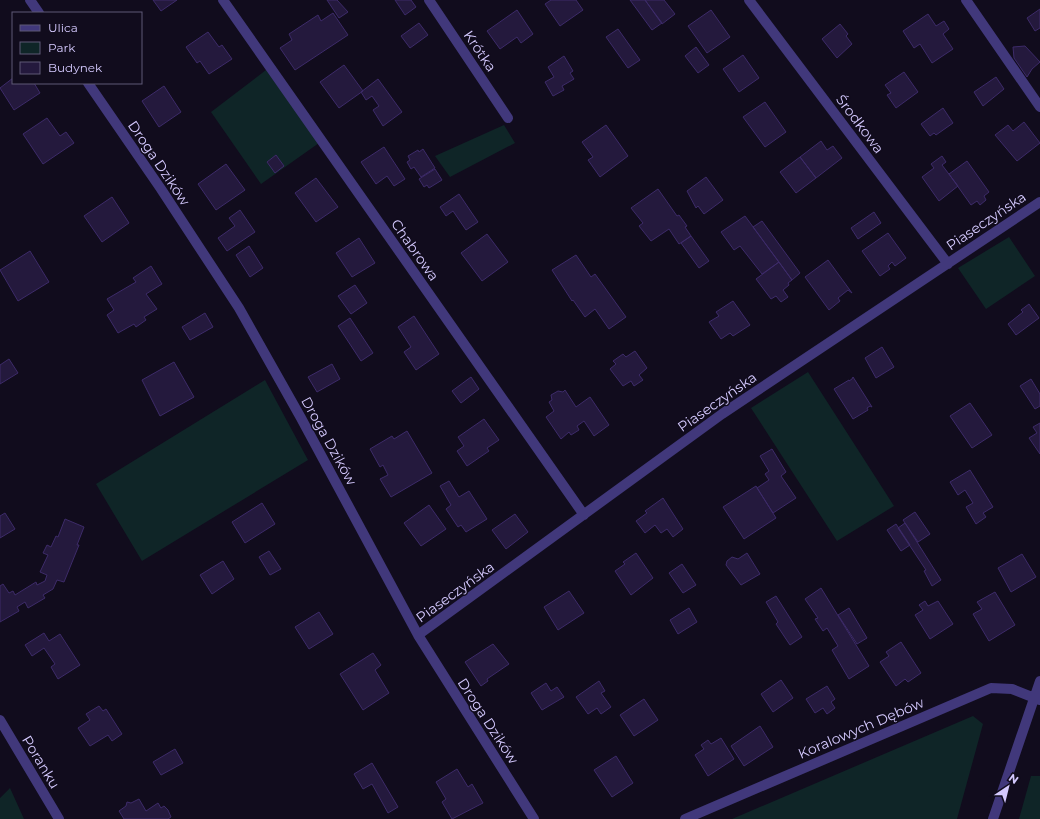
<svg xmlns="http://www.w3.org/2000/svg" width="1040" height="819" viewBox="0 0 1040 819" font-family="Montserrat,sans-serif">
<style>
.green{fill:#0f2527}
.building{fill:#24193d;stroke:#3d2b69}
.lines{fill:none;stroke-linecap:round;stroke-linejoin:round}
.minor{stroke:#41387b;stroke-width:10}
.labels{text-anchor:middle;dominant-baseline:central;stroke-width:3;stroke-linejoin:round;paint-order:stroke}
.street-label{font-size:14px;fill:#d4c9fe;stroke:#110c1d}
</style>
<rect width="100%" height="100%" fill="#110c1d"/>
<path class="green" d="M266,70L319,143L261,184L211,112Z
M504,125L515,143L450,177L435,156Z
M1009,237L1035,276L986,309L958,268Z
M808,372L894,506L837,541L751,408Z
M265,380L308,460L142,561L96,484Z
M973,716L983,724L957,819H732Z
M1031,776H1040V819H1019Z
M10,788L24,819H0V798Z"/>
<path class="building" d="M153,0H177L161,11Z
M327,0H337L348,12L339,18Z
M395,0H411L416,7L405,15Z
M551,0H576L583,10L560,26L545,4Z
M630,0H645L662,23L652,30Z
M645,0H664L675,14L662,24Z
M1040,9V28L1035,31L1027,18Z
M517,10L533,34L521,43L517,37L500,49L487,31Z
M711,10L730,37L707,53L688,26Z
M333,13L348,35L295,70L280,48L292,40L289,34L318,15L321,21Z
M928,14L936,26L944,21L949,29L943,34L953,49L932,63L920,44L914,48L903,31Z
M419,23L428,35L410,48L401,36Z
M840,24L848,34L846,36L852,44L837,58L822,39Z
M618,29L640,60L628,68L606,37Z
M208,32L219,47L222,45L232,59L209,74L200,61L197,63L186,47Z
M1025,46L1040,62L1032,69L1027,77L1014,58L1013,47Z
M696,47L709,65L698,73L685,56Z
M743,55L759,78L739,92L723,69Z
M564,56L573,71L570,73L574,79L562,86L564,90L553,96L545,82L554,77L548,67Z
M344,65L363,91L339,108L320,82Z
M904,72L918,92L896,108L887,95L891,93L885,85Z
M996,77L1004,89L983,106L974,92Z
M13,78V83H34L40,93L14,110L0,88Z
M378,79L402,112L383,126L373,110L379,106L372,96L366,100L361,92Z
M164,86L181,112L159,127L142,101Z
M765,102L786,132L765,147L743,117Z
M943,108L953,123L936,135L934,133L930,136L921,124Z
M47,118L60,136L66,132L74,143L43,164L23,134Z
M1024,122L1040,143L1017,161L995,135L1008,125L1013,131Z
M606,125L628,156L600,177L588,160L593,157L582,142Z
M821,141L827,150L833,146L842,158L816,178L800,157Z
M384,147L405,179L394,186L387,176L376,184L361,162Z
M423,149L435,168L421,177L414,167L411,169L407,162L410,160L408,156L418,150L419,152Z
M276,155L284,166L275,173L267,162Z
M942,156L946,162L942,165L958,186L939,201L922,177L934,168L931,164Z
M800,157L816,178L796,193L780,172Z
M967,161L989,192L984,196L986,200L980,205L977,201L971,205L949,174Z
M226,164L245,190L216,210L198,184Z
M435,169L442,180L429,188L427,185L424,187L419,179Z
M706,177L723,200L704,214L698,206L696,208L687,191Z
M316,178L338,207L316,222L295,193Z
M658,189L677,216L679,215L687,226L685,227L691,236L679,244L669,229L651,241L639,226L643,223L631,208Z
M459,194L478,222L466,230L453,211L446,216L440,207Z
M112,197L129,223L102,242L84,216Z
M240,210L255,232L227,251L218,238L235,226L229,218Z
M874,212L881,223L858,239L851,228Z
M745,216L779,262L762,274L740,246L734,250L721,232Z
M762,221L800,273L792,280L753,227Z
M888,233L906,258L895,266L892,262L888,266L890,269L880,276L862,251Z
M487,234L508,262L482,281L461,253Z
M691,236L709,261L699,268L681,243Z
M359,238L375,263L352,277L336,253Z
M249,246L263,268L250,277L236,255Z
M30,251L49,282L18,301L0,270Z
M576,255L591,277L595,274L626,317L609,329L595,309L585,317L573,300L572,301L552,270Z
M828,260L852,293L848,290L838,298L840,301L829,310L805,277Z
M779,262L792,280L788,283L789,285L783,290L788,297L781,302L776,296L771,299L756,279Z
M151,266L162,284L146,294L157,309L144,317L146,320L136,327L134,324L118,333L107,315L114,310L107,299L136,282L133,278Z
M355,285L367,303L351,314L338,296Z
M733,301L750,325L733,336L730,333L721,339L709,322L719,316L716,312Z
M1029,304L1039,318L1016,335L1008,324L1023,312L1021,310Z
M205,313L213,327L190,340L182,327Z
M414,316L439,354L416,370L404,352L411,347L398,327Z
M350,318L373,353L361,361L338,326Z
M882,347L894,367L876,378L865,358Z
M635,351L647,368L639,375L643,380L634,386L631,381L623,386L610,369L616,364L613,361L623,354L626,357Z
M9,359L18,373L0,384V365Z
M174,362L194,397L160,416L142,380Z
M332,364L340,379L317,392L308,377Z
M471,377L479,389L461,403L452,391Z
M853,377L872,407L870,406L867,408L868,410L853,419L834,389L849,380V381L852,379Z
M1031,379L1040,394V406L1035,409L1020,386Z
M565,390L576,407L590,397L609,425L594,436L584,421L577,426L579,430L571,435L569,432L561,439L546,417L554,411L549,402L552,400L551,395L558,391L563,392Z
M970,403L992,435L972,448L950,416Z
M484,419L499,440L487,448L489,451L467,466L457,451L464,446L458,437Z
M1040,423V454L1029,438L1037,433L1033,427Z
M407,431L432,473L391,497L380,479L388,475L383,465L380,467L370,449L392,436L394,439Z
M772,449L786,472L781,476L796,498L773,513L757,488L769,480L765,474L769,471L760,456Z
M970,470L993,507L983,513L986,517L976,524L966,507L973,503L965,490L958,495L950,482Z
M449,481L459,497L469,491L487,519L466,532L461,525L458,527L446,509L451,505L440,486Z
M756,486L776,518L744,539L723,507Z
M663,498L683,529L673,537L667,529L661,533L655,525L645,533L636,521L647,513L645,511Z
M262,503L275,524L245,543L232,522Z
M429,505L446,529L421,546L404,523Z
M915,512L930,534L918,542L903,520Z
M5,513L15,529L0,538V516Z
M515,514L528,532L506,549L492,530Z
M65,519L84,527L77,545H79L64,582L57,580L53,589L43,595L45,598L28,608L25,602L17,607L19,611L0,622V586L3,584L9,593L13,591L15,595L36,582L37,585L45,581L47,575L40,572L48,555L43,553L47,545L51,547L56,536L58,537Z
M905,523L941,580L932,586L924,571L926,570L898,528Z
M896,524L910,545L901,551L887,530Z
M269,551L281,569L270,575L259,557Z
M636,553L653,578L631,595L615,571L625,564L623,562Z
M747,553L760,574L741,585L726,565L727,561L732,557L738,559Z
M1022,554L1036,577L1011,592L998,568Z
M223,561L234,579L212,594L200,575Z
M682,564L696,585L683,593L669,573Z
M821,588L869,666L849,679L832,650L838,646L827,628L823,631L815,619L818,618L805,599Z
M569,591L584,613L558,630L544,607Z
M995,592L1015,625L989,641L973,614L982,609L977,602Z
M776,596L802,637L790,645L776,624L778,622L766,602Z
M925,601L928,606L938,601L953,624L930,639L915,615L923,610L919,605Z
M689,608L697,622L678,634L670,620Z
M849,608L867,638L857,644L838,615Z
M319,612L333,634L309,649L295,627Z
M44,633L49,641L60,634L80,665L58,679L51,667L55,664L44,648L32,656L25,645Z
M901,642L921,673L908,682L905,679L896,686L880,662L889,656L886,652Z
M493,644L509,664L487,679L488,681L481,686L465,662Z
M373,653L381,665L375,670L389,693L363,710L340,674Z
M781,680L793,698L773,712L761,694Z
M599,681L605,691L601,693L611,707L601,714L597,708L588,714L576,697Z
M546,683L551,691L557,687L564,697L542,710L531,693Z
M827,686L835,699L831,702L835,708L827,714L823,708L815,713L806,699Z
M644,699L658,720L634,736L620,715Z
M99,706L103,711L106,709L122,734L112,741L108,735L90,746L78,728L90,720L86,714Z
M760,726L773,747L744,766L731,746Z
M721,738L734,759L708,776L695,755L704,749L701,745L708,740L711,744Z
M175,749L183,763L161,775L153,762Z
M616,756L633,783L612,797L594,770Z
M372,763L398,807L388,813L372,784L363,789L354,774Z
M457,769L468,787L472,784L483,803L452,819L442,802L446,799L436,782Z
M139,799L146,811L158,803L161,808L164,806L168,810L171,817L168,819H124L119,811L126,806L127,802L131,803Z"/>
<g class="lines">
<path class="minor" d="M30,0L39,13
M223,0L584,515
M429,0L508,118
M749,0L948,264
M966,0L1040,107
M88,83L161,189L239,308L301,418L418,635L534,819
M418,635L722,414L1040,202
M0,720L59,819
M685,819L991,688L1012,689L1040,700
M993,819L1040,681"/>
</g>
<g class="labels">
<g class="street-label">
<text transform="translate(480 51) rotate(56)">Krótka</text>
<text transform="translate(860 124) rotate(53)">Środkowa</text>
<text transform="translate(159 163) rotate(56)">Droga Dzików</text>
<text transform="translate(986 221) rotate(-34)">Piaseczyńska</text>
<text transform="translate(415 250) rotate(55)">Chabrowa</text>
<text transform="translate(717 402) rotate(-35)">Piaseczyńska</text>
<text transform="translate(329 441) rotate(61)">Droga Dzików</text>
<text transform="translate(455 592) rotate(-36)">Piaseczyńska</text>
<text transform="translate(488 721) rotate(57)">Droga Dzików</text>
<text transform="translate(861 728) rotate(-23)">Koralowych Dębów</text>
<text transform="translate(41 762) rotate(59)">Poranku</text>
</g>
</g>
<rect x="12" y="12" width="130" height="72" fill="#110c1d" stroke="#5f5877"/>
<rect x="20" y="25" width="20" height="6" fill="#41387b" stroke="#5f5877"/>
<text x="48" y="32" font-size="12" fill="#d4c9fe">Ulica</text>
<rect x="20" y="42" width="20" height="12" fill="#0f2527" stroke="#5f5877"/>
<text x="48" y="52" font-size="12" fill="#d4c9fe">Park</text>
<rect x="20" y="62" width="20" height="12" fill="#24193d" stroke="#5f5877"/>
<text x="48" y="72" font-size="12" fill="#d4c9fe">Budynek</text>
<g transform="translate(1008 787) rotate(35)" stroke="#110c1d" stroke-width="3" paint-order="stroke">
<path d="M0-3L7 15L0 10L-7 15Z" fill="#d4c9fe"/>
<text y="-6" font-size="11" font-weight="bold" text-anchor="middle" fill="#d4c9fe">N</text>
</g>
</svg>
